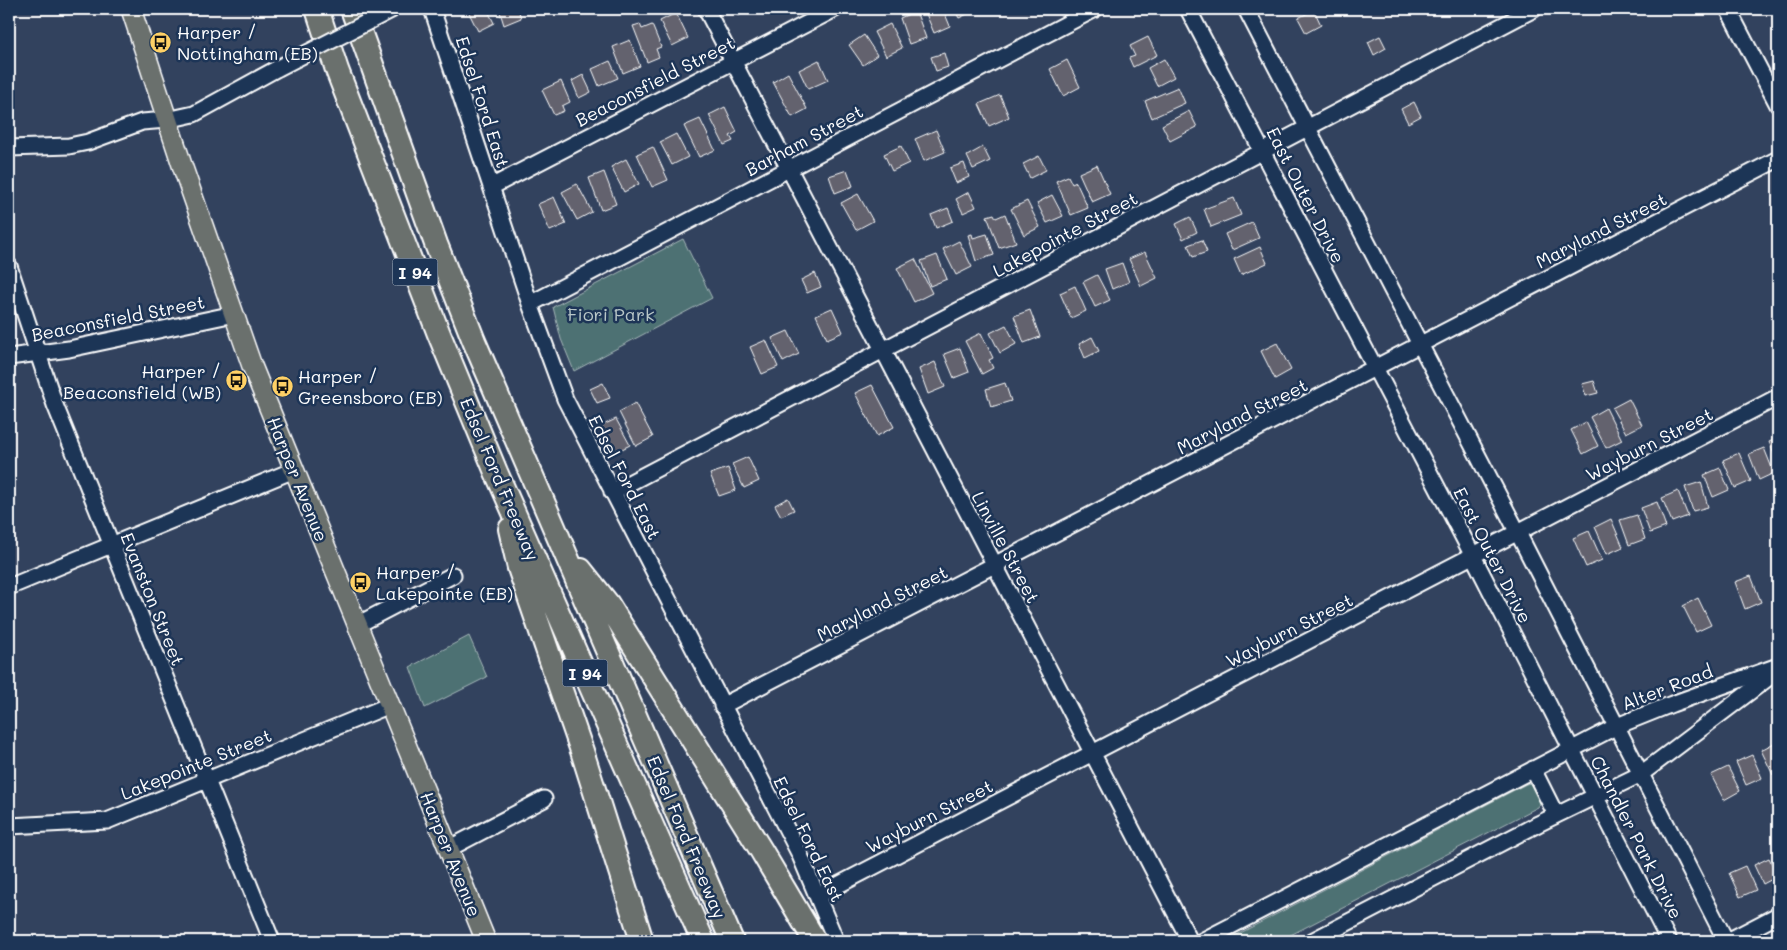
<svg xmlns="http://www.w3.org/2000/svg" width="1787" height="950" viewBox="0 0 1787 950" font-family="Mali,sans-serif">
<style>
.green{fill:#4e7173;stroke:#a6b8b9}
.building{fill:#64626e;stroke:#fff}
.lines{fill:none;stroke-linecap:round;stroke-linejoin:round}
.minor-casing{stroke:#fff;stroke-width:19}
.major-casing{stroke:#fff;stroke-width:22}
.highway-casing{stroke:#fff;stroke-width:26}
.minor{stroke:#1d3557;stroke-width:15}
.major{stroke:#6b706d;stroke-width:19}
.highway{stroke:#6b706d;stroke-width:22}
.minor-bridge-casing{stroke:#fff;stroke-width:19;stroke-linecap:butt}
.minor-bridge{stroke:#1d3557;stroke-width:15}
.labels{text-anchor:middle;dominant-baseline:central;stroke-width:5;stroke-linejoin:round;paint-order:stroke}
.shield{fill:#1d3557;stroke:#bbc2cd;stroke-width:1}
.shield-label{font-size:16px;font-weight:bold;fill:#fff}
.poi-label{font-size:18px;fill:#fff;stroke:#1d3557;text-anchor:start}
.street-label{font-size:18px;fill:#fff;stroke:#1d3557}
.park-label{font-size:18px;fill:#b8c6c7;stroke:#1d3557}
</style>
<rect width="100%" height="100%" fill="#32425e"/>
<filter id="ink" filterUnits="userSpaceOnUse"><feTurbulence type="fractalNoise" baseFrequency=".02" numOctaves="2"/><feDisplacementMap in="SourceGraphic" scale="10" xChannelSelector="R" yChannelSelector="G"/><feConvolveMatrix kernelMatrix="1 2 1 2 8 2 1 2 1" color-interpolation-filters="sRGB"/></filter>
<g filter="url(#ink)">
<path class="green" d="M683,239L712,298L574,371L561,339L553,307Z
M469,636L487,677L425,708L410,667Z
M1530,783L1534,784L1542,801L1538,807L1279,941H1225L1526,784Z"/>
<path class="building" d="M477,9H487L494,23L478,31L469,13Z
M499,9H518L521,18L504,25Z
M734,9H745L746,12L738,16Z
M924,9H943L950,26L934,33Z
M954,9H973L974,11L959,18Z
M1314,10L1321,25L1306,33L1298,18Z
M916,11L926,38L909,44L900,18Z
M676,13L688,38L672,46L660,21Z
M640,24L642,29L652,25L661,47L656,49L659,57L647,62L633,26Z
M890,24L902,48L886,56L874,32Z
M864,35L877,55L863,65L849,45Z
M1380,36L1386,48L1374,55L1368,42Z
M1148,37L1157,55L1133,67L1129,58L1135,56L1130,46Z
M630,40L640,66L623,73L613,47Z
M944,53L948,67L936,71L931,57Z
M1164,59L1174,77L1157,86L1148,68Z
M819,60L828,80L808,89L799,70Z
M1067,60L1080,87L1063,96L1050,69Z
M610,61L618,78L599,86L592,69Z
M788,73L807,109L792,117L773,82Z
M583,75L591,92L579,98L572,81Z
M561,81L570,102L562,106L564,111L554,115L542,90Z
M1178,87L1185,103L1152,118L1145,101Z
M1000,95L1009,117L989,126L979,104Z
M1414,102L1421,116L1408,123L1401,109Z
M725,107L737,132L730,136L733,141L724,145L709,115Z
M1189,111L1197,127L1170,141L1162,125Z
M700,119L715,150L699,157L684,126Z
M936,130L945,152L924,161L915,139Z
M676,134L688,157L672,165L660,142Z
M901,146L909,163L892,171L884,154Z
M653,147L668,180L652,187L637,154Z
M983,147L990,161L973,169L967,156Z
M1039,156L1046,170L1030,178L1023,164Z
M626,159L639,184L624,192L611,167Z
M964,163L969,177L956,183L950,168Z
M1097,165L1110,194L1092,202L1079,173Z
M847,170L853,186L835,193L829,176Z
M604,172L616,204L601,210L589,178Z
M1068,176L1072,184L1076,182L1088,208L1071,215L1056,181Z
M577,184L592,212L577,220L562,192Z
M969,192L976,207L963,213L956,199Z
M858,194L873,221L856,230L841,203Z
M1052,195L1063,216L1047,223L1037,203Z
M554,197L566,224L550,231L538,204Z
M1234,198L1241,215L1211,227L1204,209Z
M1027,201L1040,227L1024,235L1011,209Z
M948,208L953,221L936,228L931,215Z
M994,214L996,218L1005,214L1016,242L999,248L987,216Z
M1190,217L1197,232L1183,239L1176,224Z
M1252,222L1259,238L1232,250L1225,234Z
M972,234L973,238L987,234L994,255L976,261L968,235Z
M1202,240L1207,252L1193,257L1188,245Z
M959,241L972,267L956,275L943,249Z
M1260,247L1267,263L1241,275L1234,259Z
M1145,252L1157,278L1141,286L1129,259Z
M937,255L947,279L930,286L921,261Z
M915,259L932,293L914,302L897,268Z
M1122,263L1129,282L1112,289L1105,269Z
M815,273L821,287L807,293L801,280Z
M1097,275L1110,300L1095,307L1083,282Z
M1075,286L1086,311L1071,318L1060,293Z
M832,308L843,332L827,339L816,315Z
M1030,310L1040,337L1024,343L1014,316Z
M1006,325L1016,344L1000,353L990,333Z
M788,331L799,354L783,362L772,338Z
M981,333L993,358L989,360L993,368L982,374L965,341Z
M1092,337L1099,351L1085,358L1079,344Z
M766,340L778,367L762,374L750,347Z
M1277,343L1291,370L1275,379L1261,351Z
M960,348L969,372L954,378L944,354Z
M935,362L945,387L928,394L919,369Z
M1594,381L1598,393L1586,396L1582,384Z
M603,383L610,398L597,403L590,389Z
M1005,383L1011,401L991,407L986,389Z
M872,385L894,427L877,436L855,393Z
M1629,399L1642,425L1626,433L1612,408Z
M635,403L653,437L636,446L619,412Z
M1606,408L1622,440L1606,448L1590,417Z
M616,419L630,445L614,453L601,426Z
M1586,422L1598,446L1583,454L1571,430Z
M1778,438V463L1769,442Z
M1764,448L1774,473L1759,480L1749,454Z
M1739,453L1751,481L1735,488L1723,460Z
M748,457L759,481L744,488L732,464Z
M728,468L736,490L719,496L710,474Z
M1720,468L1729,490L1713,497L1704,475Z
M1701,482L1708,507L1693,511L1685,487Z
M1678,491L1688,516L1672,522L1662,498Z
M788,498L794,510L781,516L775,505Z
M1657,502L1666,527L1650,533L1641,508Z
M1637,515L1645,539L1629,545L1620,520Z
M1611,519L1623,547L1607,554L1595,527Z
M1589,531L1602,560L1586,567L1573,538Z
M1751,576L1761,602L1745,609L1735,582Z
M1698,598L1711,625L1696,632L1683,606Z
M1776,742L1778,747V773L1773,775L1761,750Z
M1752,755L1762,778L1746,785L1736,762Z
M1728,767L1740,791L1724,800L1711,775Z
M1769,858L1778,876L1763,884L1754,865Z
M1745,866L1756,890L1740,897L1729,873Z"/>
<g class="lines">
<defs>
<path id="minor" d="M432,9L530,304L565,399L799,853L836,941
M706,9L1190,941
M1188,9L1473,556L1669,941
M1246,9L1518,533L1726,941
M1728,9L1778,105
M9,148L69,146L88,142L142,122L167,120L194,114L278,68
M491,187L835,9
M9,266L55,405L272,941
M530,304L1095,9
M9,357L69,349L234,314
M612,492L1534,9
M9,587L294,470
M357,625L453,575
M722,706L1778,159
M1533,769L1556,815
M9,826L107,821L390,705
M448,849L544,799
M817,896L1778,397
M1202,941L1617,726L1672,704L1778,666
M1312,941L1538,824L1641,774L1776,672
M1728,941L1778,915"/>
<path id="major" d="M131,9L183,168L252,366L486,941"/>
<path id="highway" d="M317,9L337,70L439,334L496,472L703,941
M352,9L436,244L474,341L732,941
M510,529L519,568L582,751L642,941
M581,570L608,604L761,850L815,941"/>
</defs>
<use href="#minor" class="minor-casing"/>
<use href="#major" class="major-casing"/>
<use href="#highway" class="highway-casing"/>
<use href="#minor" class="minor"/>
<use href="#major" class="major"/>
<use href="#highway" class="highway"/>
<defs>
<path id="minor-bridge" d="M278,68L393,9"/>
</defs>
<use href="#minor-bridge" class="minor-bridge-casing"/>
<use href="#minor-bridge" class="minor-bridge"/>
</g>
</g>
<defs>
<symbol id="bus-disc" viewBox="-11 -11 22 22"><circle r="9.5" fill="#ffd166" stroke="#1d3557"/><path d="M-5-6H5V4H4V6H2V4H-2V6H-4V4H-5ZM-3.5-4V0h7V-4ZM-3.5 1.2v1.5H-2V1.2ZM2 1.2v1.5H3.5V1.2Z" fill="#111"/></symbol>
</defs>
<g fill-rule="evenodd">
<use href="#bus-disc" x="148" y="30" width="25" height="25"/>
<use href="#bus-disc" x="224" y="368" width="25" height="25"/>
<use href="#bus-disc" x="270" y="374" width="25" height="25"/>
<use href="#bus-disc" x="348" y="570" width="25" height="25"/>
</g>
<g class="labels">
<g class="shield">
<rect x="392.5" y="258.5" width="45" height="27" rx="4"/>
<rect x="562.5" y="659.5" width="45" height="27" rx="4"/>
</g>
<g class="shield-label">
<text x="415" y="272">I 94</text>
<text x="585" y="673">I 94</text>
</g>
<g class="poi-label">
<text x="177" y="32">Harper /<tspan x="177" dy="21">Nottingham (EB)</tspan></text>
<text x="221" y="371" text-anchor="end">Harper /<tspan x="221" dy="21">Beaconsfield (WB)</tspan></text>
<text x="298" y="376">Harper /<tspan x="298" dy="21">Greensboro (EB)</tspan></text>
<text x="376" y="572">Harper /<tspan x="376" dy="21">Lakepointe (EB)</tspan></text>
</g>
<g class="street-label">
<text transform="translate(655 81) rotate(-27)">Beaconsfield Street</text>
<text transform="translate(483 102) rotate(72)">Edsel Ford East</text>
<text transform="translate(804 140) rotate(-28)">Barham Street</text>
<text transform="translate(1306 195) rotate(63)">East Outer Drive</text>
<text transform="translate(1601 230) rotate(-27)">Maryland Street</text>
<text transform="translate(1065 234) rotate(-28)">Lakepointe Street</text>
<text transform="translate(118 318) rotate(-11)">Beaconsfield Street</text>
<text transform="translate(1242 416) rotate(-27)">Maryland Street</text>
<text transform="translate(1649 444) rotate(-27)">Wayburn Street</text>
<text transform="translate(625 477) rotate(63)">Edsel Ford East</text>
<text transform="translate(298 479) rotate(68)">Harper Avenue</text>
<text transform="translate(500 479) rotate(67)">Edsel Ford Freeway</text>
<text transform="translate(1006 547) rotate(62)">Linville Street</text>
<text transform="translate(1493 555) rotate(63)">East Outer Drive</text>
<text transform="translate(153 599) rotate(68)">Evanston Street</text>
<text transform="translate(882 603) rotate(-27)">Maryland Street</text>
<text transform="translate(1289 630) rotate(-27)">Wayburn Street</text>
<text transform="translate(1667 687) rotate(-21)">Alter Road</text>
<text transform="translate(196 764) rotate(-22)">Lakepointe Street</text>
<text transform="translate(929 816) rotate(-27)">Wayburn Street</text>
<text transform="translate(687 837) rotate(67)">Edsel Ford Freeway</text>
<text transform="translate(1637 837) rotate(63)">Chandler Park Drive</text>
<text transform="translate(809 839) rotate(64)">Edsel Ford East</text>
<text transform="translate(451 854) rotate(68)">Harper Avenue</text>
</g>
<g class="park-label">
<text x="611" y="314">Fiori Park</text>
</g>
</g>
<rect width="1787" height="950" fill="none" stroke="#1d3557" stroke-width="30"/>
<rect x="15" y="15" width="1757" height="920" fill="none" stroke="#fff" stroke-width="2" filter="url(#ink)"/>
</svg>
